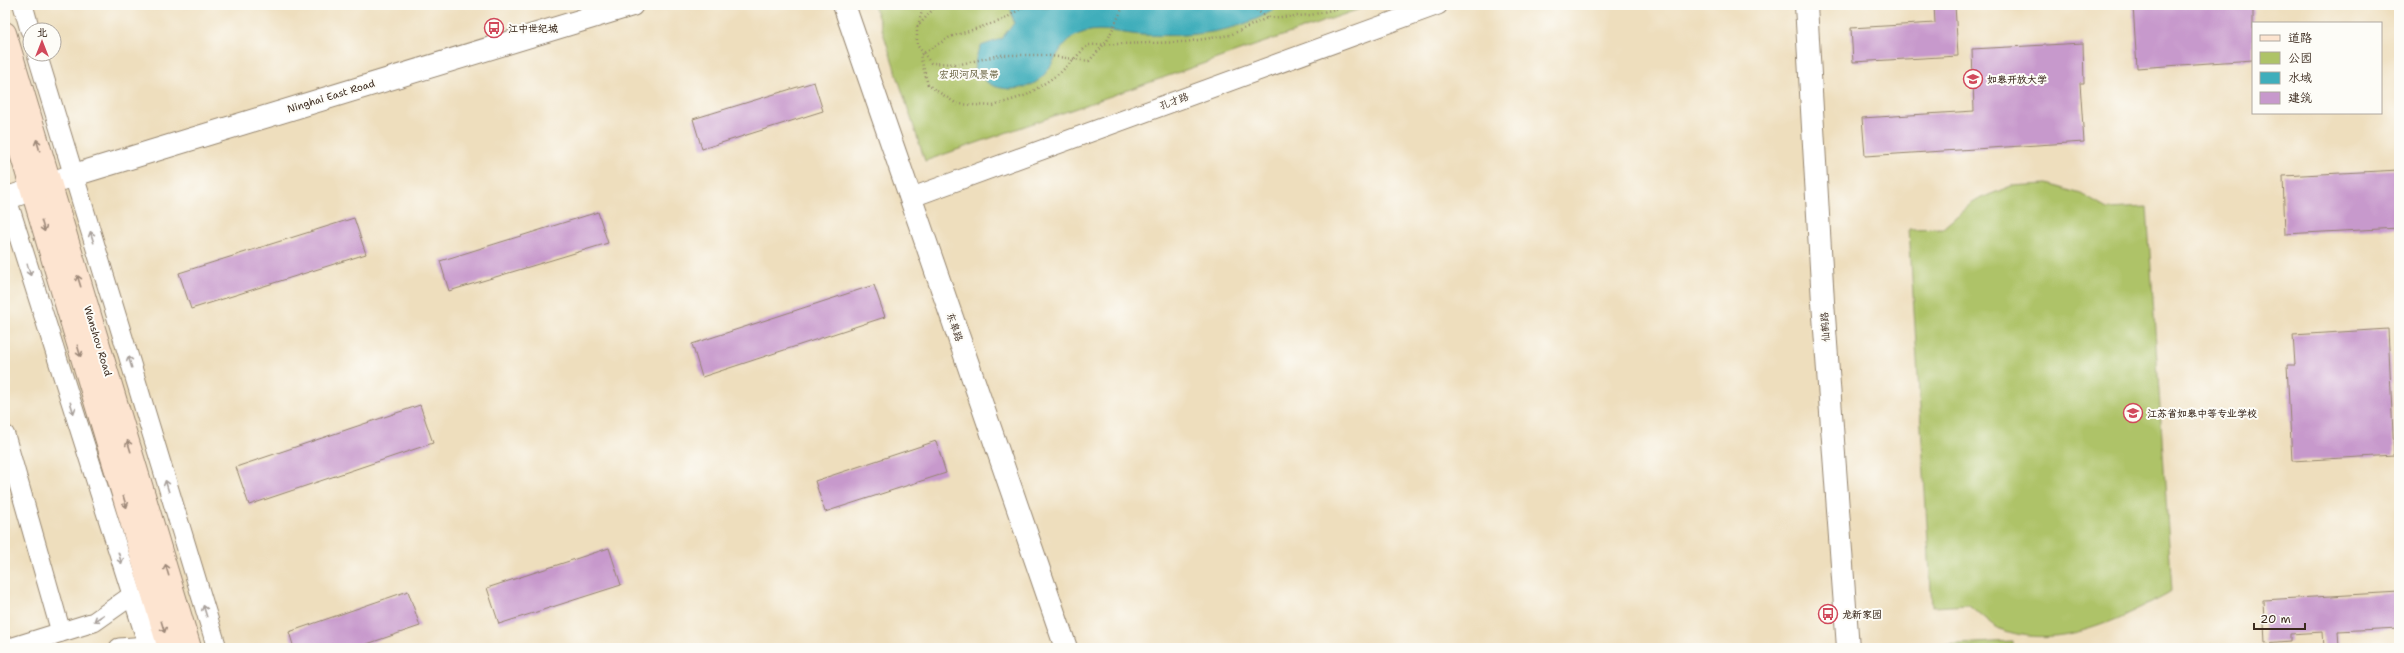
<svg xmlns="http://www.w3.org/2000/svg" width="2404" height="653" font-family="'Shantell Sans','LXGW WenKai TC',sans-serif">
<rect width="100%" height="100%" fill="#fdfcf7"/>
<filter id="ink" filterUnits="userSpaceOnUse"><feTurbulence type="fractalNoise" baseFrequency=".025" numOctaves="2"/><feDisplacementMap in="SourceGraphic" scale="8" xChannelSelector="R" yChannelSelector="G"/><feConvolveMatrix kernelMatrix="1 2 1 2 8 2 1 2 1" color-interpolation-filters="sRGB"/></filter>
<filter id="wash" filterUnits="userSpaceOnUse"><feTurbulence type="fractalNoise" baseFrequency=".012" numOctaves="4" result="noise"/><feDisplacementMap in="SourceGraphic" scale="16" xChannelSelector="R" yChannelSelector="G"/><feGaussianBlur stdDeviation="0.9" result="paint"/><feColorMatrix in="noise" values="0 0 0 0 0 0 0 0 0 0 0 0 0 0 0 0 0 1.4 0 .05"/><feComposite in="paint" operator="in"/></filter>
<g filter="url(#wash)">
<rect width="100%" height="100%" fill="#eedebd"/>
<g fill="#aec368" stroke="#747643">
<polygon points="874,5 1371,5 925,161"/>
<path d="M2047 184 2081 194 2107 209 2147 207 2172 591C2122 618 2059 652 2000 629 1989 624 1978 612 1969 605L1932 607 1909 229 1943 228 1974 201 2011 186Z"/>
<polygon points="2012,641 2012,648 1905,648 1905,647"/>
</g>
<path fill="#3faebb" stroke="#3d6c6c" d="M1010 5 1047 8 1053 5H1281C1240 34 1190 37 1142 35 1122 34 1104 27 1085 32 1047 42 1059 89 1010 89 993 88 985 83 974 70L976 58 981 46 1001 39 1014 23Z"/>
<g id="blocks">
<g fill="#c799cc">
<polygon points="1934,5 1955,5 1958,56 1853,62 1851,28 1935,23"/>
<polygon points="2133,5 2253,5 2253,60 2137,68"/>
<polygon points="2083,43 2084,83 2080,83 2084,142 1865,156 1862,118 1974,111 1972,49"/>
<polygon points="814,82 823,111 702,149 693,119"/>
<polygon points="2399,170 2399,228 2285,234 2283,176"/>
<polygon points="598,212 608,243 449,291 440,261"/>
<polygon points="354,218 366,254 191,309 179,273"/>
<polygon points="874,285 885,317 702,377 692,344"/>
<polygon points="2388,329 2394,455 2292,461 2287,365 2295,365 2293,335"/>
<polygon points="420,405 433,443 249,505 236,467"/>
<polygon points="936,441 946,473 825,512 815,481"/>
<polygon points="609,548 621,585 499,624 487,588"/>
<polygon points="408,591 420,626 355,648 294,648 289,632"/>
<polygon points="2399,592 2399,628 2338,631 2339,648 2324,648 2323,632 2290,634 2290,641 2265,643 2263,600"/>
</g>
</g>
</g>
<g filter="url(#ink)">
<use href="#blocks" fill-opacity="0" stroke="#94846e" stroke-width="1"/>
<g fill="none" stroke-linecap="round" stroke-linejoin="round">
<g stroke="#94846e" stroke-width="21">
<g id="minor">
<polyline points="23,5 30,30"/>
<polyline points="37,54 217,648"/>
<polyline points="5,193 149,648"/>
<polyline points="910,198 1438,5"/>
<polyline points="5,435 61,632"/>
<polyline points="10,648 94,622 131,596"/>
<polyline points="119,648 148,646"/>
</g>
</g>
<g stroke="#94846e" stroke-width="24">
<g id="tertiary">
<polyline points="844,5 1066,648"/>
<polyline points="1806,5 1823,302 1848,648"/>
<polyline points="5,199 74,175 632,5"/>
</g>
</g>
<g stroke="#94846e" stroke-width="24">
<g id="secondary">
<polyline points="5,33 190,648"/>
<polyline points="5,100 169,648"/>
</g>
</g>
<g stroke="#94846e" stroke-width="2.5" stroke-dasharray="1 3" stroke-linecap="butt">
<polyline points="1026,5 1003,20 950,37 920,55 928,85 957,104 993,106 1027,95 1060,73 1088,45 1185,42 1230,35 1267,18 1311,15 1351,5"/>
<polyline points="1250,5 1267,18"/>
<polyline points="918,26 922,11 921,5"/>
<polyline points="917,27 937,5"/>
</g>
<use href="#minor" stroke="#fff" stroke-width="19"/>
<use href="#tertiary" stroke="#fff" stroke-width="22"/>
<use href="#secondary" stroke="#fde4d0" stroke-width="22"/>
<polyline stroke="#94846e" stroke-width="2.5" stroke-dasharray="1 3" stroke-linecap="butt" points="917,27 917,45 931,63 961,64 1000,55 1043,55 1089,61 1107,41 1124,5"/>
</g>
<defs><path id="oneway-shaft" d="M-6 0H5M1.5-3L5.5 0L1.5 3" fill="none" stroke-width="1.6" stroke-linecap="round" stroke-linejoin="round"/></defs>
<g stroke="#9c8777">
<use href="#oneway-shaft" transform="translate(38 145) rotate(-106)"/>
<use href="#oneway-shaft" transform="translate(43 226) rotate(74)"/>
<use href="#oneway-shaft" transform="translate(79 281) rotate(-107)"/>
<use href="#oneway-shaft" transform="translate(79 351) rotate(74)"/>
<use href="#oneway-shaft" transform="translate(129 446) rotate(-107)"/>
<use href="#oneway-shaft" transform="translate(125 502) rotate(73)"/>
<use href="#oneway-shaft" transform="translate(167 570) rotate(-107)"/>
<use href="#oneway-shaft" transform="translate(163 627) rotate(73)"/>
</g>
<g stroke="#a79f9a">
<use href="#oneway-shaft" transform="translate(92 237) rotate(-107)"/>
<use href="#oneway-shaft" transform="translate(29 270) rotate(73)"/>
<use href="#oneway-shaft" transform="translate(130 362) rotate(-107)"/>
<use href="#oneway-shaft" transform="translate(72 408) rotate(73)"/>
<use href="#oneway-shaft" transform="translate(167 486) rotate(-107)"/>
<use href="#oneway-shaft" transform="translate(120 558) rotate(73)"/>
<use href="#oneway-shaft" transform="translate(205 611) rotate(-107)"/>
<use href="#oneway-shaft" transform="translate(99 618) rotate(147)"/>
</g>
</g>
<defs>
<g id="bus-ring" transform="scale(1)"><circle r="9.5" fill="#fdfcf7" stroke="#d1495b" stroke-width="1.5"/><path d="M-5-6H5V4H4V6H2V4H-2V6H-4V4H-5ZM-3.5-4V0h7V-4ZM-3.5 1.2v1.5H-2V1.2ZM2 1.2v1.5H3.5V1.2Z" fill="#d1495b"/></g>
<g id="school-ring" transform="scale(1)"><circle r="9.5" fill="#fdfcf7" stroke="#d1495b" stroke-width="1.5"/><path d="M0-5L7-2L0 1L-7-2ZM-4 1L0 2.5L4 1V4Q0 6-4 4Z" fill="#d1495b"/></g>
</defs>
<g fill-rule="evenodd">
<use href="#bus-ring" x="494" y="28"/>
<use href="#school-ring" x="1973" y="79"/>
<use href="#school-ring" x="2133" y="413"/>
<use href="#bus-ring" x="1828" y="614"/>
</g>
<g text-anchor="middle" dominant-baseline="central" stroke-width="4" stroke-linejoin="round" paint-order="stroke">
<g font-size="10" font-weight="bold" fill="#3b2a1e" stroke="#fdfcf7" text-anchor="start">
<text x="508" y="28">江中世纪城</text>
<text x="1987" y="79">如皋开放大学</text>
<text x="2147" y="413">江苏省如皋中等专业学校</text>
<text x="1842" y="614">龙新家园</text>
</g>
<g font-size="10" fill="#5e5834" stroke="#fdfcf7">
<text x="969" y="74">宏坝河风景带</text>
</g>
<g font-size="10" fill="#3b2a1e" stroke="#fdfcf7">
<text transform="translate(331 96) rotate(-17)">Ninghai East Road</text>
<text transform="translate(1174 101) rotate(-20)">孔才路</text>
<text transform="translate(955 327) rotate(71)">东皋路</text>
<text transform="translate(1825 327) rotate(-94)">仙鹤路</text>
<text transform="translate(98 341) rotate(73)">Wanshou Road</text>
</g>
</g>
<rect width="2404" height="653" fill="none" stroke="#fdfcf7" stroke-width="20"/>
<rect x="2252" y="22" width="130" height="92" fill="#fdfcf7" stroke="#afa8a0"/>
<rect x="2260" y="35" width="20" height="6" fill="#fde4d0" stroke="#afa8a0"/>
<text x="2288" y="42" font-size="12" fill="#3b2a1e">道路</text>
<rect x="2260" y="52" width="20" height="12" fill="#aec368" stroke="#afa8a0"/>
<text x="2288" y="62" font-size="12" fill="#3b2a1e">公园</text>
<rect x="2260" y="72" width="20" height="12" fill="#3faebb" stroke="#afa8a0"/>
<text x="2288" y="82" font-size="12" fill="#3b2a1e">水域</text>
<rect x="2260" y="92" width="20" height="12" fill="#c799cc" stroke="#afa8a0"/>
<text x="2288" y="102" font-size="12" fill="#3b2a1e">建筑</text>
<g transform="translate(42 42)"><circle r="19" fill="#fdfcf7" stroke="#afa8a0"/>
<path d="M0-3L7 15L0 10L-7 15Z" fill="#d1495b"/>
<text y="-6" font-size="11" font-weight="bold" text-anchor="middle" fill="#3b2a1e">北</text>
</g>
<path d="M2254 623v6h51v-6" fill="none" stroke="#3b2a1e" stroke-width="2"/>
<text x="2260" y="623" font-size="12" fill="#3b2a1e" stroke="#fdfcf7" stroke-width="3" paint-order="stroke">20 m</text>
</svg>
